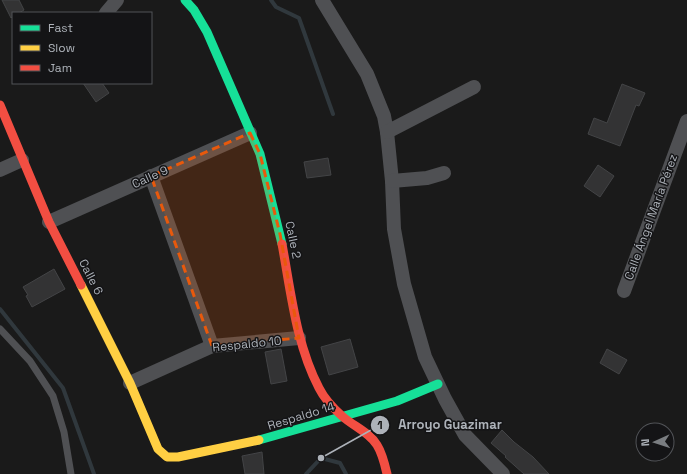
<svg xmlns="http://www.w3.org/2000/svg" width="687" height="474" font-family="'Space Grotesk',sans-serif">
<rect width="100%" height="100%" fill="#1a1a1a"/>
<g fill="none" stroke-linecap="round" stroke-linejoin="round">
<g stroke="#30383d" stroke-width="4">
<polyline points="271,0 276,7 299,18 333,114"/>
<polyline points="0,309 63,388 94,474"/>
<polyline points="306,474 321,458 340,463 346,474"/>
</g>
</g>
<g fill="#333334" stroke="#434446">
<polygon points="2,0 19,0 24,10 19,13 13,13 13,16 11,18"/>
<polygon points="83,83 102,83 109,93 96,102"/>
<polygon points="622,84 645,93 639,106 636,105 620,146 588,134 594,118 607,123"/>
<polygon points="328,158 331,175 307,178 304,162"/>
<polygon points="598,165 614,176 600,197 584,186"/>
<polygon points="54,269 65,289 32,307 26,296 28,295 23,287"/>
<polygon points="350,339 358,367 329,375 321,347"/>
<polygon points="281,349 287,381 271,384 265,352"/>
<polygon points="607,349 627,360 619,374 600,363"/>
<polygon points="502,430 514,442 533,457 549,474 524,474 505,457 506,456 491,443"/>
<polygon points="262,452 264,474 245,474 242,456"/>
</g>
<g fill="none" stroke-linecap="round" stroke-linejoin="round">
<polyline stroke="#4f5053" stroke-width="7" points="0,329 30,361 53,396 64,432 71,474"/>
<g stroke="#4f5053" stroke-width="14">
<polyline points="322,0 367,74 384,116 387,132 392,181 394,229 404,284 425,357 445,399 465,435 503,474"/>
<polyline points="106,13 117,0"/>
<polyline points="387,132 474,87"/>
<polyline points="0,170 22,160"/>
<polyline points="151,176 212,346"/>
<polyline points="392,181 427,178 444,173"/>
<polyline points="49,222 250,133"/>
<polyline points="624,291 687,121"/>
<polyline points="130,383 212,346 299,338"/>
</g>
<g stroke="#16e098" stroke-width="9">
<polyline points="185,0 194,10 207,32 260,154 282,244"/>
<polyline points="259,440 397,401 438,384"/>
</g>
<polyline stroke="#ffcf43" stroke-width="9" points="81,285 130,383 158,449 167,457 178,457 259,440"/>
<g stroke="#f24e42" stroke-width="9">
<polyline points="0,105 49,222 81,285"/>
<path d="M282 244C291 292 296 344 319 388 324 398 333 408 342 416 353 426 369 432 377 445 382 453 385 465 387 474"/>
</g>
</g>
<path fill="#e8590c" fill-opacity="0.2" stroke="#e8590c" stroke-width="3" stroke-dasharray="8 5" stroke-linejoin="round" d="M250 133 260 154 280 234 299 338 212 346 151 176Z"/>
<g text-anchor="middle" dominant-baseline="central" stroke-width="3" stroke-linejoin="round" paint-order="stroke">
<g font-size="12" fill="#adb2b9" stroke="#141416">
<text transform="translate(150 177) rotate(-24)">Calle 9</text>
<text transform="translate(651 217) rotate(-70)">Calle Ángel María Pérez</text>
<text transform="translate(293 240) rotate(78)">Calle 2</text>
<text transform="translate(91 277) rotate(63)">Calle 6</text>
<text transform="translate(247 344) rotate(-6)">Respaldo 10</text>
<text transform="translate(301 416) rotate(-17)">Respaldo 14</text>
</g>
</g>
<path fill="none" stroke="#adb2b9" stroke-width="1.5" d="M321 458L380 425"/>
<g fill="#adb2b9" stroke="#141416" stroke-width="1.5">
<circle cx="321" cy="458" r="4"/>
<circle cx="380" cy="425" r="10"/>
</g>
<g font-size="12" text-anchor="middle" font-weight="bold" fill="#111">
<text x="380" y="429">1</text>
</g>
<g font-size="13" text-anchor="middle" font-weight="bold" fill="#adb2b9" stroke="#141416" stroke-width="3" stroke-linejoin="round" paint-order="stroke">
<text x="450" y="429">Arroyo Guazimar</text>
</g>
<rect x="12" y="12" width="140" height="72" fill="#141416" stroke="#515357"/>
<rect x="20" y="25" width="20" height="6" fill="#16e098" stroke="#515357"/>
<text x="48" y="32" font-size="12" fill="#adb2b9">Fast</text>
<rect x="20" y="45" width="20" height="6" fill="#ffcf43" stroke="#515357"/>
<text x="48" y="52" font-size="12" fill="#adb2b9">Slow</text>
<rect x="20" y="65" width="20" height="6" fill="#f24e42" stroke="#515357"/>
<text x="48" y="72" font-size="12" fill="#adb2b9">Jam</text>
<g transform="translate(655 442) rotate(267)"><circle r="19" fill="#141416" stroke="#515357"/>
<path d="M0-3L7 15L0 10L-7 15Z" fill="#7a7d81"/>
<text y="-6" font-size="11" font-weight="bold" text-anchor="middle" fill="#adb2b9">N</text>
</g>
</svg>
